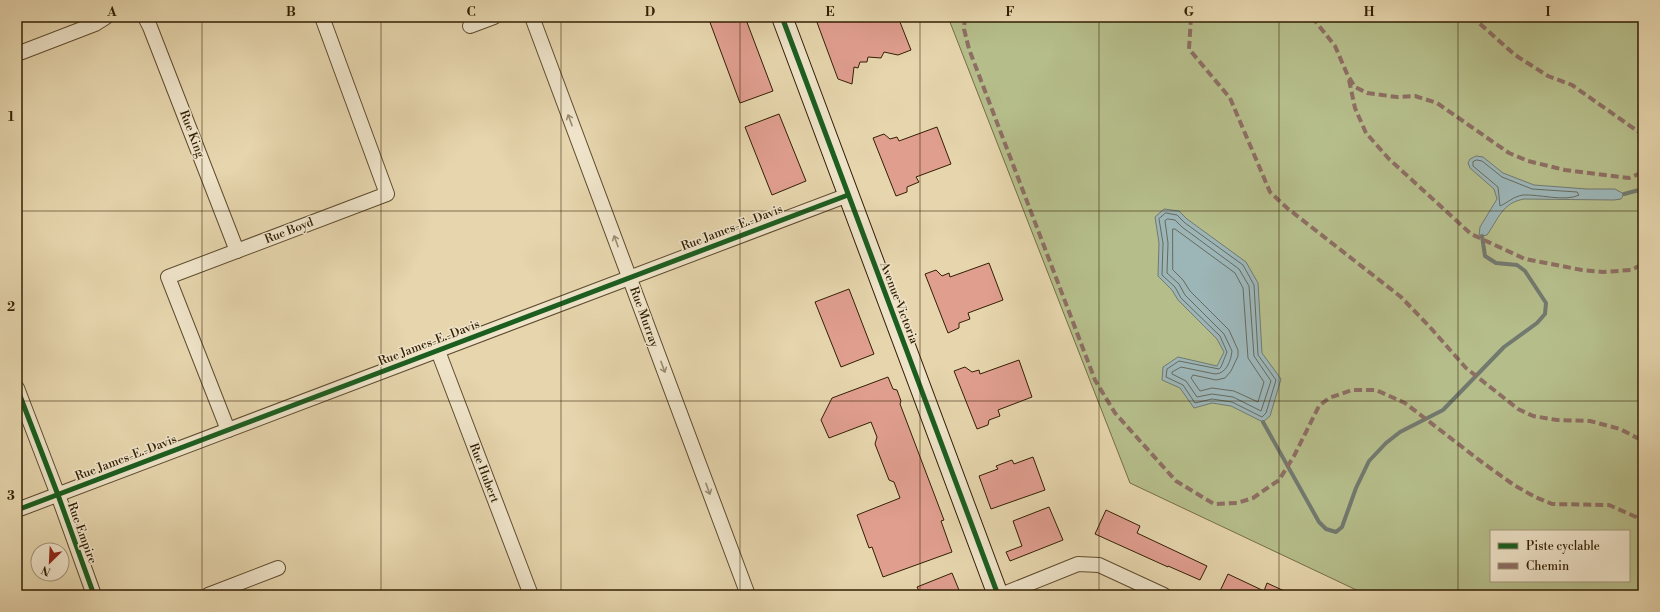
<svg xmlns="http://www.w3.org/2000/svg" width="1660" height="612" font-family="'Libre Bodoni',serif">
<rect width="100%" height="100%" fill="#e6d5ad"/>
<filter id="stains"><feTurbulence type="fractalNoise" baseFrequency=".005" numOctaves="4"/><feColorMatrix values="0 0 0 0 .2 0 0 0 0 .09 0 0 0 0 .02 0 0 0 .5 -.17"/></filter>
<radialGradient id="worn" r=".72"><stop offset=".6" stop-color="#630" stop-opacity="0"/><stop offset="1" stop-color="#630" stop-opacity=".3"/></radialGradient>
<path fill="#b5bd8a" stroke="#746e46" fill-rule="evenodd" d="M948 17H1643V595H1367L1130 483ZM1491 531H1629V581H1491Z"/>
<g fill="#9cb5b7" stroke="#72796f">
<path d="M1476 156 1483 157 1503 173 1534 185 1587 189H1615L1624 194 1621 199 1614 200 1524 199C1502 203 1499 218 1487 235L1482 236 1479 235 1480 227 1497 199 1494 189 1470 168 1468 163 1470 159Z"/>
<polygon points="1164,209 1179,211 1187,219 1246,262 1258,283 1262,353 1281,379 1270,416 1263,422 1231,406 1212,403 1194,408 1180,388 1162,380 1163,367 1178,357 1217,366 1224,352 1217,339 1178,300 1172,290 1158,276 1159,243 1155,217"/>
</g>
<g fill="none" stroke-linecap="round" stroke-linejoin="round">
<g stroke="#676a5d" stroke-width="1">
<path d="M1477 160 1482 161 1502 177 1532 189 1577 192 1579 195C1566 202 1538 194 1523 195 1512 197 1509 202 1500 206L1498 187 1473 166V162Z"/>
<polygon points="1166,213 1177,215 1185,223 1243,265 1254,285 1258,355 1276,380 1266,413 1262,417 1232,402 1212,399 1195,403 1183,385 1166,377 1167,369 1179,361 1219,369 1221,367 1227,352 1220,336 1181,298 1175,287 1162,275 1163,243 1159,219"/>
<path d="M1168 219 1175 220 1182 227 1239 269 1249 286 1254 356 1271 381 1261 411 1233 397 1212 394 1197 397 1186 381 1172 374V372L1181 367 1215 374C1226 374 1231 361 1232 351L1224 334 1185 295 1179 284 1167 273 1168 243 1165 221Z"/>
<polygon points="1173,229 1175,229 1235,273 1243,288 1248,358 1264,382 1258,402 1234,391 1212,388 1200,391 1191,378 1193,375 1216,380 1225,378 1231,371 1238,356 1238,350 1229,330 1190,291 1183,280 1173,270"/>
</g>
<g stroke="#72796f" stroke-width="4">
<polyline points="1624,194 1643,189"/>
<polyline points="1263,422 1319,522 1326,529 1336,532 1342,527 1356,488 1369,461 1386,443 1400,432 1443,410 1504,347 1537,323 1545,314 1546,303 1525,271 1517,265 1496,263 1485,256 1482,236"/>
</g>
</g>
<g fill="#e09e8f" stroke="#321f03">
<polygon points="708,17 745,17 773,91 740,103"/>
<polygon points="815,17 898,17 911,50 898,55 884,52 881,58 868,57 867,62 860,62 858,68 854,67 852,84 838,79"/>
<polygon points="779,114 806,181 772,195 745,127"/>
<polygon points="937,127 951,164 916,177 919,182 907,187 907,192 896,196 873,138 884,134 890,139 897,137 899,141"/>
<polygon points="989,263 1003,300 968,313 970,319 959,323 959,328 948,333 925,274 936,270 942,276 949,273 950,277"/>
<polygon points="849,289 874,354 841,367 815,302"/>
<polygon points="1019,360 1032,397 998,410 1000,416 989,420 988,425 977,429 954,371 965,367 972,372 979,370 980,374"/>
<polygon points="888,377 893,389 897,390 901,401 900,404 944,520 941,521 952,552 883,577 872,547 869,548 857,515 900,498 894,482 889,480 875,444 877,437 871,422 829,438 821,420 832,398"/>
<polygon points="1033,457 1045,490 991,509 979,476 998,469 996,466 1012,460 1014,464"/>
<polygon points="1049,507 1063,540 1010,561 1006,552 1022,546 1013,521"/>
<polygon points="1106,510 1140,526 1137,533 1207,566 1200,580 1168,566 1168,567 1095,534"/>
<polygon points="952,573 961,595 921,595 917,587"/>
<polygon points="1228,574 1264,591 1267,583 1293,595 1228,595 1220,591"/>
</g>
<g fill="none" stroke-linecap="round" stroke-linejoin="round">
<g stroke="#5f4c2e" stroke-width="16">
<g id="street">
<polyline points="145,17 150,27 237,251"/>
<polyline points="532,17 748,595"/>
<polyline points="470,26 494,17"/>
<polyline points="17,54 95,24 106,17"/>
<polyline points="438,351 531,595"/>
<polyline points="17,388 58,495 94,595"/>
<polyline points="228,430 168,277 387,194 322,17"/>
<polyline points="17,510 848,195"/>
<polyline points="208,595 278,568"/>
<polyline points="1001,595 1078,564 1099,565 1164,595"/>
</g>
</g>
<g stroke="#321f03" stroke-width="22">
<polyline id="secondary" points="782,17 998,595"/>
</g>
<use href="#street" stroke="#efe4ca" stroke-width="14"/>
<use href="#secondary" stroke="#efe4ca" stroke-width="20"/>
<g stroke="#8d6e63" stroke-width="4" stroke-dasharray="8 4" stroke-linecap="butt">
<polyline points="965,17 964,29 969,49 1095,380 1115,413 1176,481 1214,504 1237,503 1253,498 1279,480 1294,456 1319,406 1329,398 1352,390 1376,390 1405,403 1483,463 1514,485 1535,497 1552,504 1609,505 1643,520"/>
<polyline points="1191,17 1189,49 1230,98 1270,192 1287,208 1401,297 1429,326 1466,368 1518,409 1533,416 1557,420 1590,421 1620,429 1643,441"/>
<polyline points="1312,17 1335,46 1348,76 1355,87 1367,93 1397,97 1415,96 1437,103 1509,153 1528,161 1565,170 1629,178 1643,172"/>
<polyline points="1470,17 1479,23 1515,55 1548,76 1572,85 1643,135"/>
<polyline points="1349,80 1355,108 1366,133 1389,159 1471,234 1525,259 1582,270 1603,272 1631,270 1643,264"/>
</g>
<g stroke="#efe4ca" stroke-width="8">
<g id="cycleway">
<polyline points="782,17 998,595"/>
<polyline points="17,388 58,495 94,595"/>
<polyline points="17,510 848,195"/>
</g>
</g>
<use href="#cycleway" stroke="#1b5e20" stroke-width="5"/>
</g>
<defs><path id="oneway-shaft" d="M-6 0H5M1.5-3L5.5 0L1.5 3" fill="none" stroke-width="1.6" stroke-linecap="round" stroke-linejoin="round"/></defs>
<g stroke="#9a8b70">
<use href="#oneway-shaft" transform="translate(570 120) rotate(-110)"/>
<use href="#oneway-shaft" transform="translate(616 241) rotate(-110)"/>
<use href="#oneway-shaft" transform="translate(663 367) rotate(70)"/>
<use href="#oneway-shaft" transform="translate(708 489) rotate(70)"/>
</g>
<path fill="none" stroke="#321f03" stroke-width="1" stroke-opacity="0.55" d="M202 17V595M381 17V595M561 17V595M740 17V595M920 17V595M1099 17V595M1279 17V595M1458 17V595M17 211H1643M17 401H1643"/>
<g text-anchor="middle" dominant-baseline="central" stroke-width="3" stroke-linejoin="round" paint-order="stroke">
<g font-size="12" fill="#321f03" stroke="#efe4ca">
<text transform="translate(192 134) rotate(69)">Rue King</text>
<text transform="translate(732 228) rotate(-21)">Rue James-E.-Davis</text>
<text transform="translate(289 231) rotate(-21)">Rue Boyd</text>
<text transform="translate(899 303) rotate(69)">Avenue Victoria</text>
<text transform="translate(644 317) rotate(70)">Rue Murray</text>
<text transform="translate(429 343) rotate(-21)">Rue James-E.-Davis</text>
<text transform="translate(126 458) rotate(-21)">Rue James-E.-Davis</text>
<text transform="translate(484 473) rotate(69)">Rue Hubert</text>
<text transform="translate(82 533) rotate(70)">Rue Empire</text>
</g>
</g>
<rect width="1660" height="612" fill="none" stroke="#e6d5ad" stroke-width="44"/>
<rect x="1490" y="530" width="140" height="52" fill="#efe4ca" stroke="#a3957a"/>
<rect x="1498" y="543" width="20" height="6" fill="#1b5e20" stroke="#a3957a"/>
<text x="1526" y="550" font-size="12" fill="#321f03">Piste cyclable</text>
<rect x="1498" y="563" width="20" height="6" fill="#8d6e63" stroke="#a3957a"/>
<text x="1526" y="570" font-size="12" fill="#321f03">Chemin</text>
<g transform="translate(50 562) rotate(204)"><circle r="19" fill="#efe4ca" stroke="#a3957a"/>
<path d="M0-3L7 15L0 10L-7 15Z" fill="#8f2418"/>
<text y="-6" font-size="11" font-weight="bold" text-anchor="middle" fill="#321f03">N</text>
</g>
<rect x="22" y="22" width="1616" height="568" fill="none" stroke="#321f03" stroke-width="1.5"/>
<g font-size="13" text-anchor="middle" font-weight="bold" fill="#321f03">
<text x="112" y="16">A</text>
<text x="291" y="16">B</text>
<text x="471" y="16">C</text>
<text x="650" y="16">D</text>
<text x="830" y="16">E</text>
<text x="1010" y="16">F</text>
<text x="1189" y="16">G</text>
<text x="1369" y="16">H</text>
<text x="1548" y="16">I</text>
<text x="11" y="121">1</text>
<text x="11" y="311">2</text>
<text x="11" y="500">3</text>
</g>
<rect width="100%" height="100%" filter="url(#stains)"/>
<rect width="100%" height="100%" fill="url(#worn)"/>
</svg>
